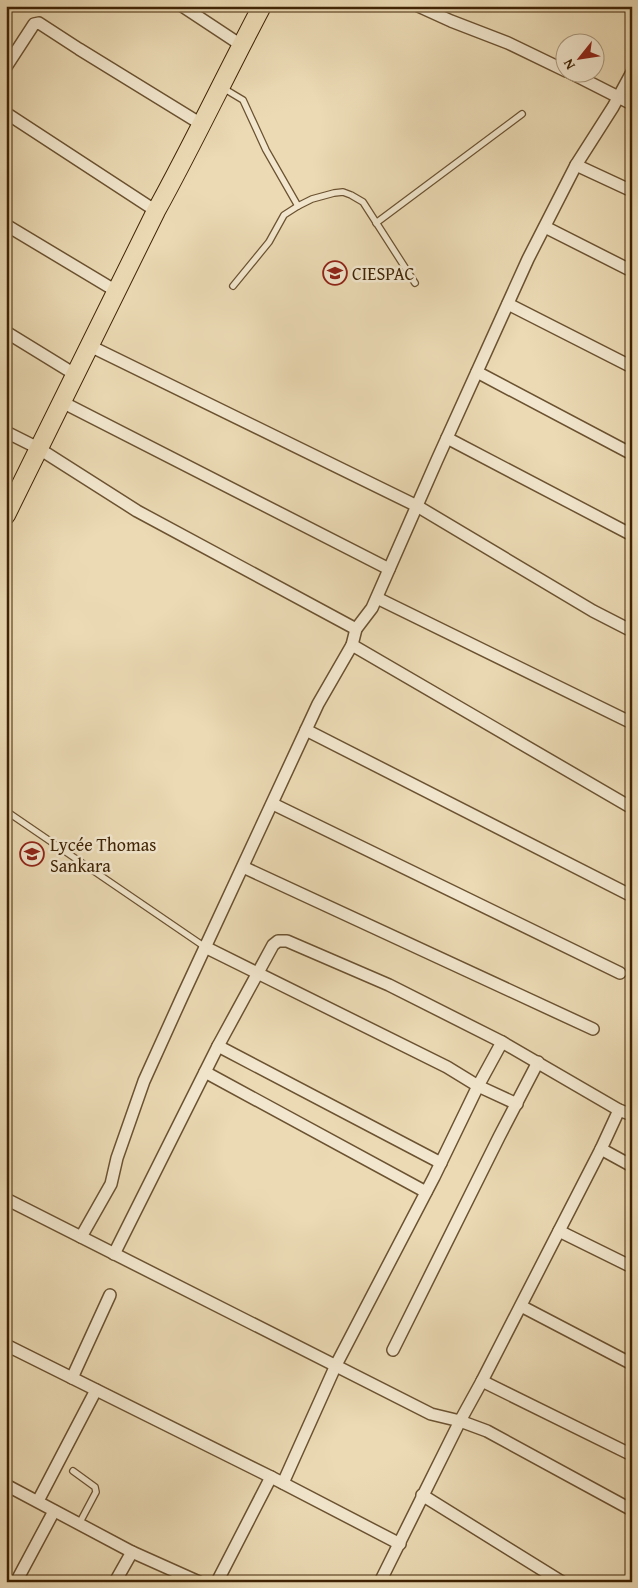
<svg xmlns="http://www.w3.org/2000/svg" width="638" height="1588" font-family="'Gentium Book Plus',serif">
<rect width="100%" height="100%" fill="#ebdab4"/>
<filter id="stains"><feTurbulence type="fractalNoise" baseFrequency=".004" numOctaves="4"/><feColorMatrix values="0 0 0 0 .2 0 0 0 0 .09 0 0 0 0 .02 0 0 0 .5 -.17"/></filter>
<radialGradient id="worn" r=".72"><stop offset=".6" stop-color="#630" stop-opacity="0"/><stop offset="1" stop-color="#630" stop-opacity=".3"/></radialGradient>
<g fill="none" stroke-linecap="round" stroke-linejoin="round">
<g stroke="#6b5231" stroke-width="8">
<g id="service">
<polyline points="223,88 243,100 266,150 298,206"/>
<polyline points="376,223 522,114"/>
<polyline points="233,286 269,242 284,215 298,206 312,199 334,193 343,192 351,195 363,202 415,283"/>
<polyline points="6,811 205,947"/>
<polyline points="73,1471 95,1487 96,1492 79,1524"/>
</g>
</g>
<g stroke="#6b5231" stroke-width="14">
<g id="minor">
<polyline points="182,6 241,45"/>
<polyline points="418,6 451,21 508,43 566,71"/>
<polyline points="6,67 34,24 39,23 79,49 201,124"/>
<polyline points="569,72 632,104"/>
<polyline points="6,113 156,211"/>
<polyline points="576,165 632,191"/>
<polyline points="6,225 116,291"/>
<polyline points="545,227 632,271"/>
<polyline points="508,304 632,367"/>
<polyline points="6,332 76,375"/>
<polyline points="90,346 417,506 593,611 632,631"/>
<polyline points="477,372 632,454"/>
<polyline points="62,402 389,569"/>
<polyline points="6,432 38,448 137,511 356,629"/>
<polyline points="447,438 632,535"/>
<polyline points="377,598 632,723"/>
<polyline points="352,645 632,808"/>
<polyline points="306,730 632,896"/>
<polyline points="273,804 620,973"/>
<polyline points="243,867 593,1029"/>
<polyline points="205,947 447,1067 478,1086 517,1104"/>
<polyline points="218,1046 441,1163"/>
<polyline points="205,1072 426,1192"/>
<polyline points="601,1149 632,1166"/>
<polyline points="6,1199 431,1414 460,1421 487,1431 632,1510"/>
<polyline points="559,1231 632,1267"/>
<polyline points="81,1237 111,1184 117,1158 144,1081 182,997 318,704 352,645 356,629 372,608 437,460 528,259 576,165 613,107 632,72"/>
<polyline points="114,1254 218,1046 273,945 278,941 287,941 389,985 502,1042 619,1110 632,1115"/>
<polyline points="521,1306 632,1364"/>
<polyline points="6,1345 271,1477 400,1544"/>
<polyline points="393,1350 499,1137 538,1062"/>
<polyline points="72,1378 110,1295"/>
<polyline points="482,1381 632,1455"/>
<polyline points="283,1483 336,1365 434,1177 478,1086 502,1042"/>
<polyline points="6,1485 132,1552 199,1582"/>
<polyline points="422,1495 562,1582"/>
<polyline points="38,1501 96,1390"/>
<polyline points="16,1582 54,1511"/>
<polyline points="115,1582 132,1552"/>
<polyline points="217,1582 271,1477"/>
<polyline points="380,1582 460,1421 482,1381 601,1149 619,1110"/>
</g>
</g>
<g stroke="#402405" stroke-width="20">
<path id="trunk" d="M6 515 156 211C193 144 226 74 262 6"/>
</g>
<use href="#service" stroke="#f2e7ce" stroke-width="5.5"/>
<use href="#minor" stroke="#f2e7ce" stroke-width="11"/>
<use href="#trunk" stroke="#ebdab4" stroke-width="18"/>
</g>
<defs>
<g id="university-ring" transform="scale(1.25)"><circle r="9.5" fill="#f2e7ce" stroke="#8f2418" stroke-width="1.5"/><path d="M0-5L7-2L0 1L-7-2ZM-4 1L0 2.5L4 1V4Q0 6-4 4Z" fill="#8f2418"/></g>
</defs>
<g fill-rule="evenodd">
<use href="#university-ring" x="335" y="273"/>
<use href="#university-ring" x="32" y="854"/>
</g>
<g text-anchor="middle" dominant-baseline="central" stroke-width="5" stroke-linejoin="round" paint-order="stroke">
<g font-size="18" fill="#402405" stroke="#f2e7ce" text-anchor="start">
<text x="352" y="273">CIESPAC</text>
<text x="50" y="844">Lycée Thomas<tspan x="50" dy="21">Sankara</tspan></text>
</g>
</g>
<rect width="638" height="1588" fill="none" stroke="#ebdab4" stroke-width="25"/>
<rect x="8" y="8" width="623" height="1573" fill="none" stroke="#402405" stroke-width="2.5"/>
<rect x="12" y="12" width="613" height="1563" fill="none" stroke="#402405"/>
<g transform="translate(580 58) rotate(240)"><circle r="24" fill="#f2e7ce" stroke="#ab997e"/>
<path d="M0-4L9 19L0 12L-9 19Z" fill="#8f2418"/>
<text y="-8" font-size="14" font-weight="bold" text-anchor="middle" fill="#402405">N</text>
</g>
<rect width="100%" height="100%" filter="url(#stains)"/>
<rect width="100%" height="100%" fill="url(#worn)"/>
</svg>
